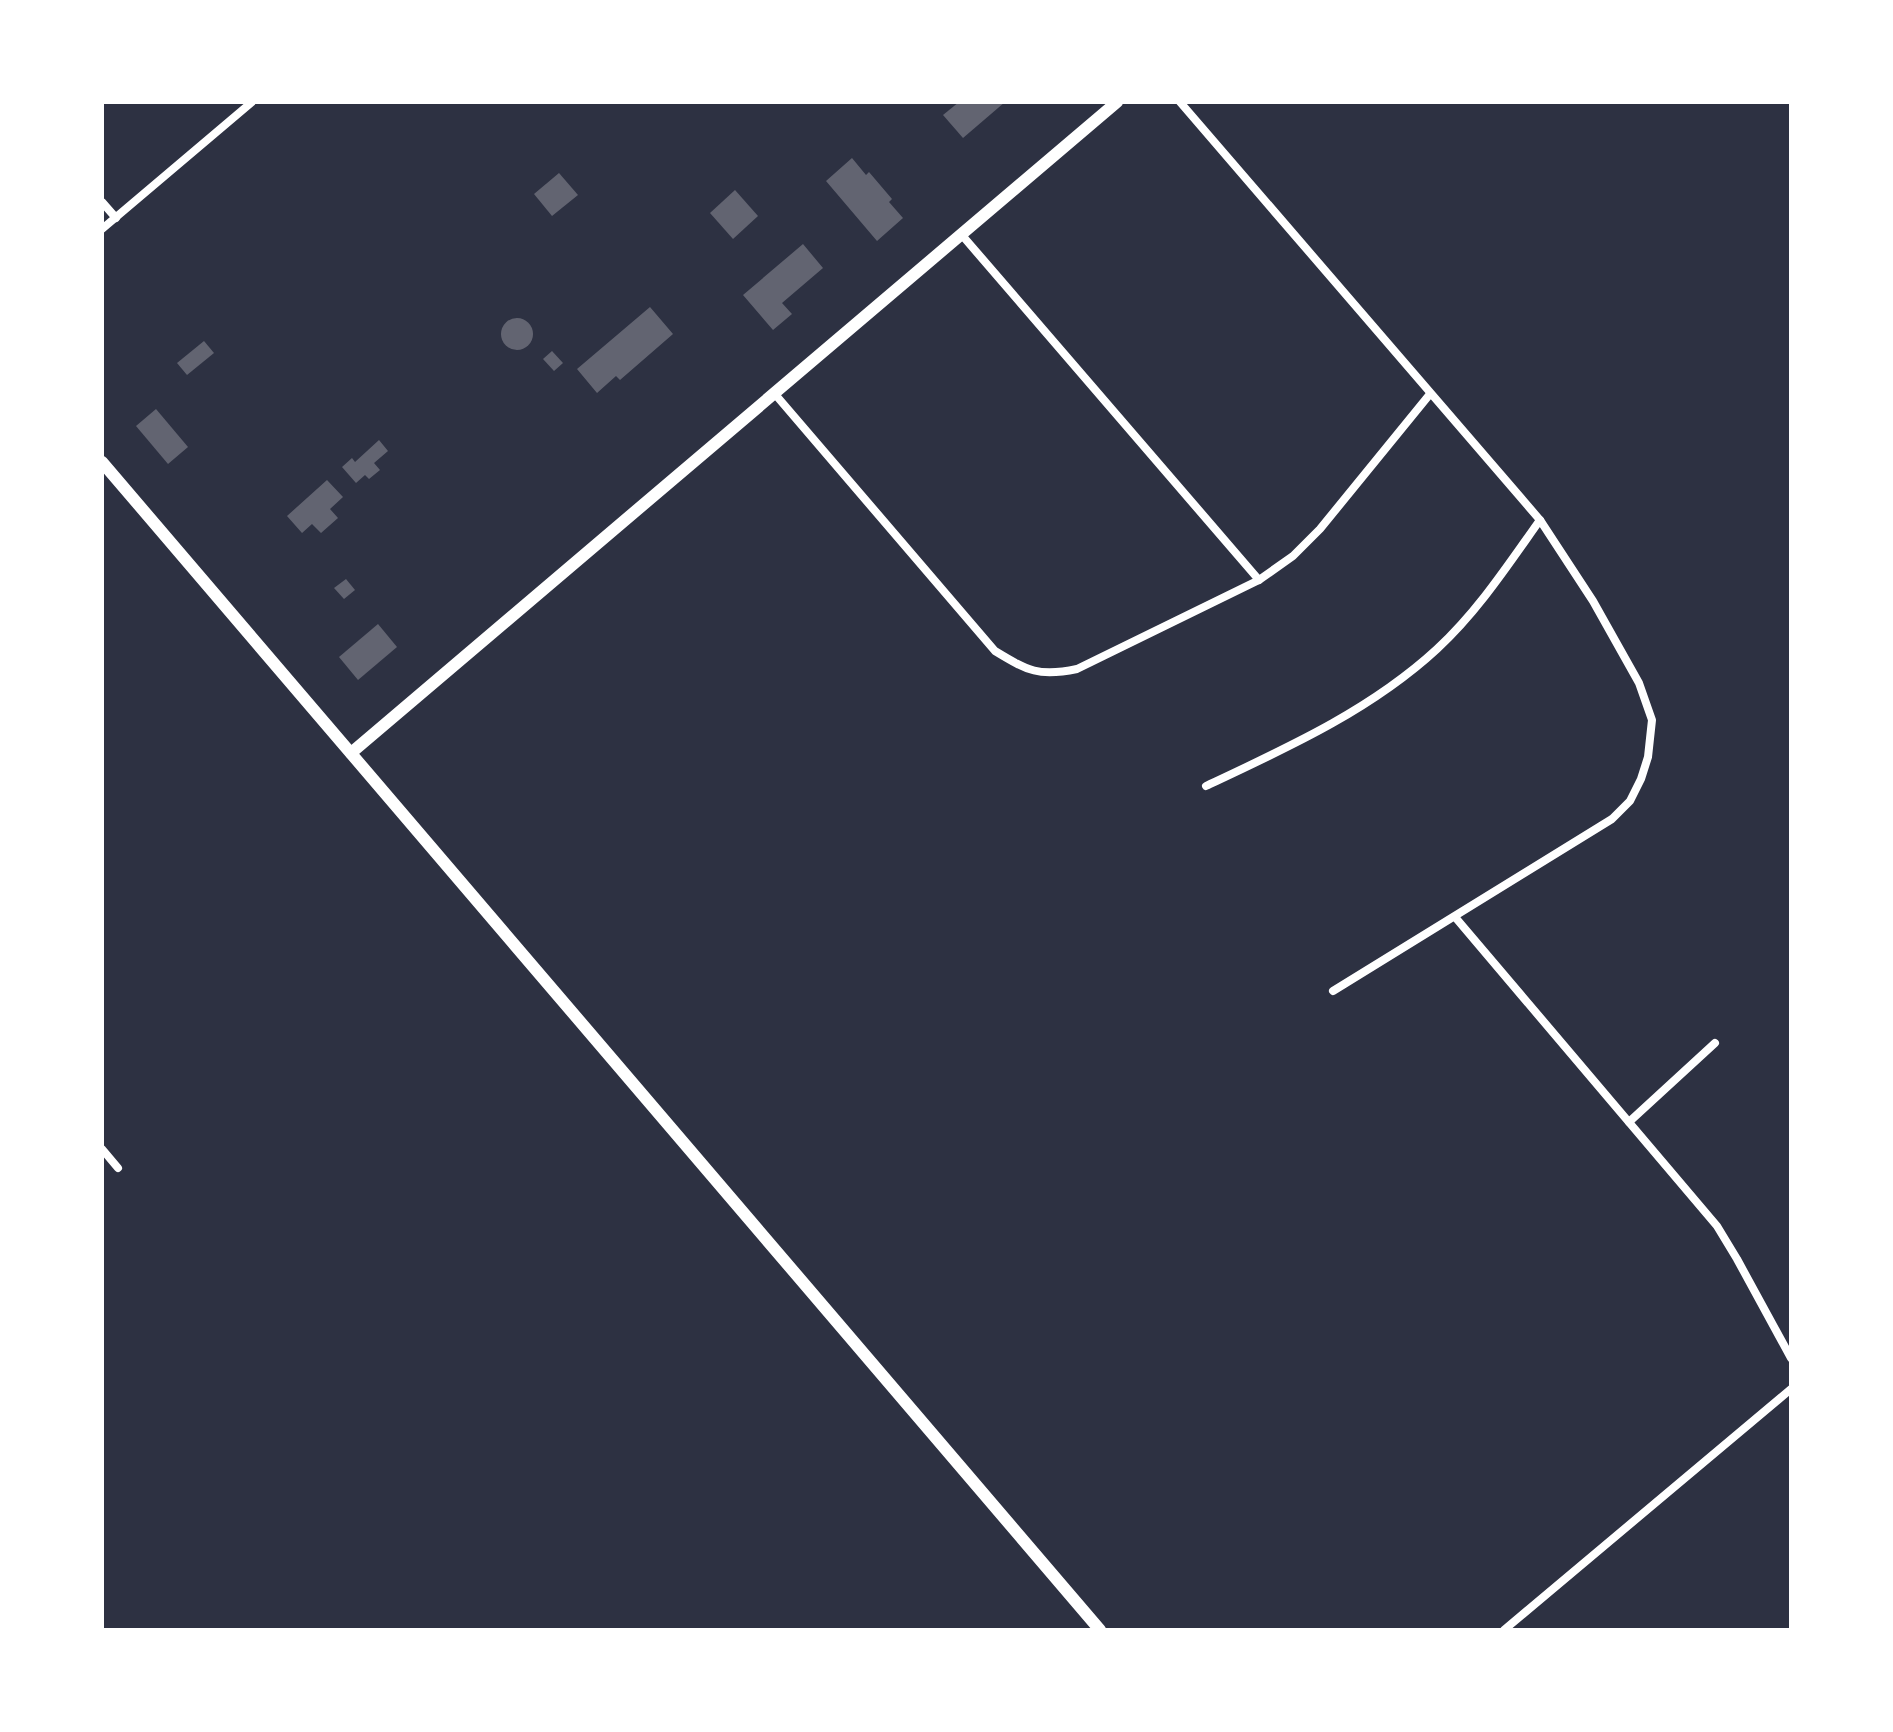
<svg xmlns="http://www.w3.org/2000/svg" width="1893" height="1732" font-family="'Varela Round',sans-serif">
<rect width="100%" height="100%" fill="#2d3142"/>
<g fill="#626471">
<polygon points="959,102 1005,102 963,138 943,115"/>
<polygon points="852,158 866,175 869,172 892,199 889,202 903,218 877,241 826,181"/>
<polygon points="559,173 578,195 552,216 534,194"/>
<polygon points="735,190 758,216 733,239 710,213"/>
<polygon points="803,244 823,268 782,303 792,314 773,330 743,295"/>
<polygon points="650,307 673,334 620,380 616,376 597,393 577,369"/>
<circle cx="517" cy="334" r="16"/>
<polygon points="204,341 214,353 187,375 177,363"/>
<polygon points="552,351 563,363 554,371 543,359"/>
<polygon points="156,409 188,447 168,464 136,426"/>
<polygon points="379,440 388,451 374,463 380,470 369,479 365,475 356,483 342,467 352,458 355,462"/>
<polygon points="327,480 343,497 330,509 338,518 321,533 312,524 302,533 287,516"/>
<polygon points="346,579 355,590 344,599 334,588"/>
<polygon points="378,624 397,647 358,680 339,657"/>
</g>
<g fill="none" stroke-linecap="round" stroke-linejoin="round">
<g stroke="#fff" stroke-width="8">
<polyline points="1180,102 1540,520 1593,601 1639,683 1652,720 1648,757 1641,779 1630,801 1612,819 1333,991"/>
<polyline points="102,202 116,218"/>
<polyline points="102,229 252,102"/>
<polyline points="961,234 1259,580"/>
<path d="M774 393 995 651C1028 671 1039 677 1077 669L1259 580 1293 556 1320 529 1430 394"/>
<path d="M1206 786C1287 748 1371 710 1437 649 1478 611 1508 565 1540 520"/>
<polyline points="1455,917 1717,1226 1737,1259 1791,1358"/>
<polyline points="1629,1122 1715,1043"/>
<polyline points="102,1149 118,1168"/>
<polyline points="1504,1630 1791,1389"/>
</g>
<g stroke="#fff" stroke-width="12">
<polyline points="102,462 1100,1630"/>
<polyline points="351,753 1117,102"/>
</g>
</g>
<rect width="1893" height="1732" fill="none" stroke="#ffffff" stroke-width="208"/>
</svg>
